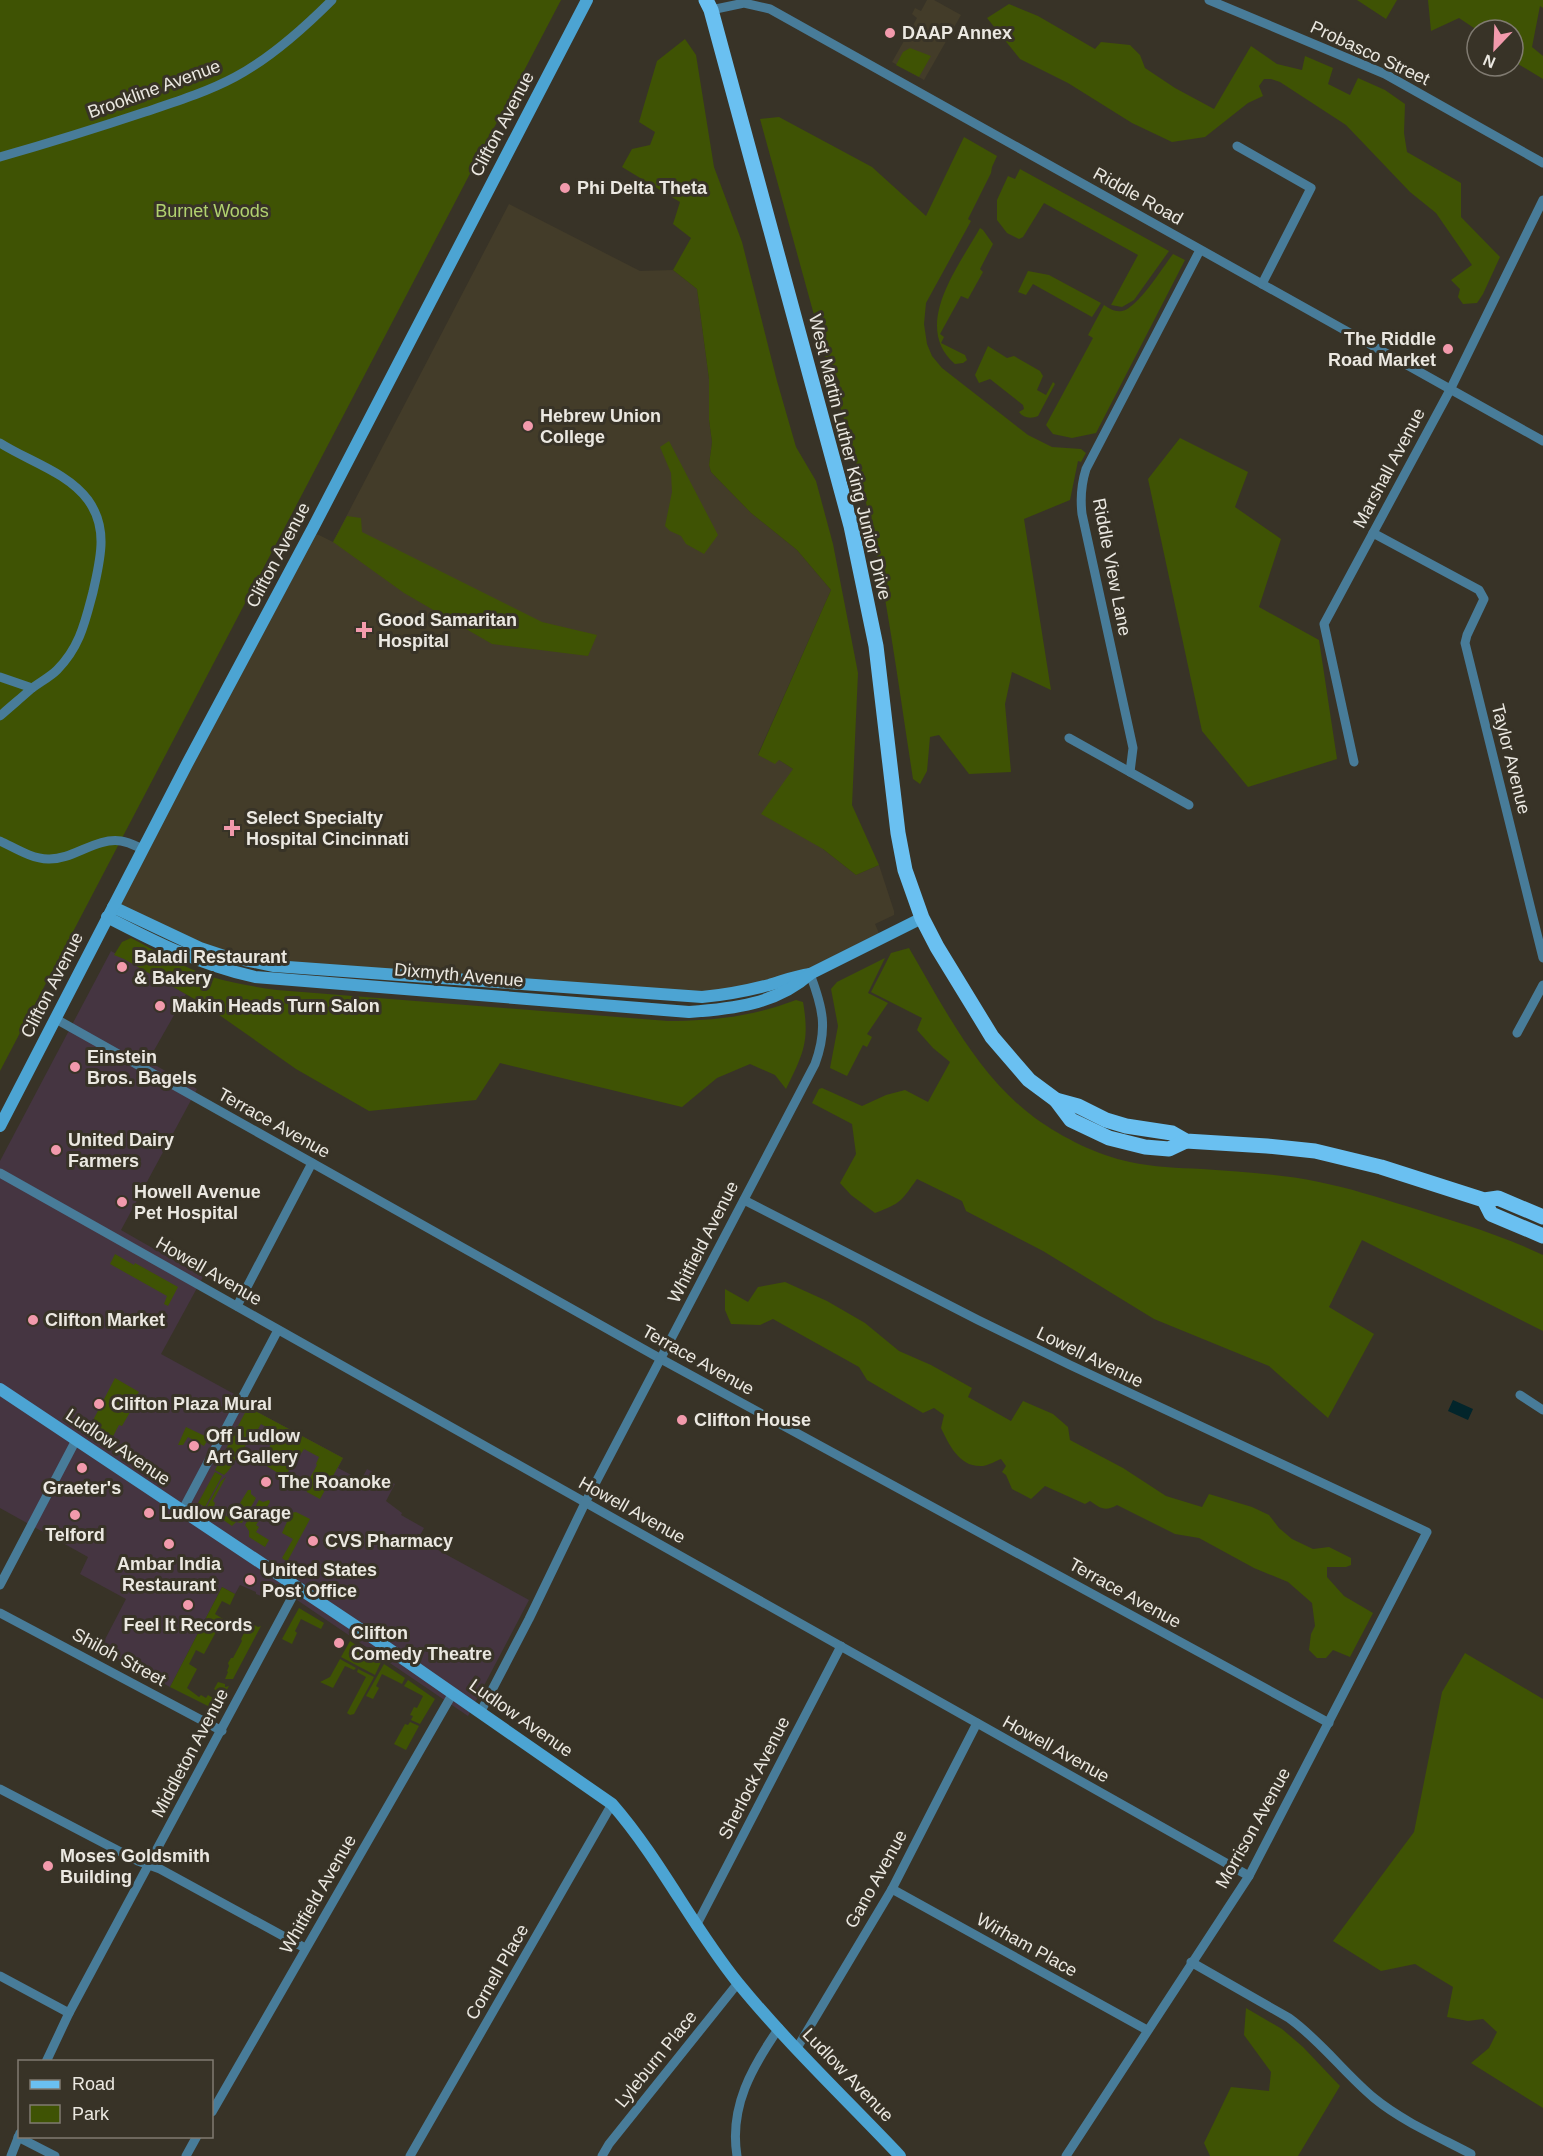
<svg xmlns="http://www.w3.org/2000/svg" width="1543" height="2156" font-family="Helvetica,sans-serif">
<rect width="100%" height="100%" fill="#383327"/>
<polygon fill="#453541" points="111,951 186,994 148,1061 197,1089 121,1230 203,1277 161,1354 236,1395 248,1407 343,1458 338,1468 361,1480 367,1469 395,1484 386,1501 402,1513 401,1515 424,1528 418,1539 529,1600 468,1716 269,1581 261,1596 256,1594 256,1592 240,1585 235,1594 222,1587 170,1687 100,1649 126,1599 80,1574 88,1557 0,1508 0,1161"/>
<g fill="#433c29">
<polygon points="927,0 934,0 961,15 924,80 892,62 917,18 912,14 915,8 921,11"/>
<polygon points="509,204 640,271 673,270 697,289 709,379 709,420 712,442 709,465 711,472 751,513 797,550 831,590 758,754 779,760 793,769 823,849 856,875 879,865 894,911 894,915 875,924 881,938 810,974 726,995 251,962 113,907 310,533 319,535 333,542"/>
</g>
<g fill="#3f5304">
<polygon points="0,0 561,0 0,1071"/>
<polygon points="1357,0 1397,0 1386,19"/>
<polygon points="1428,0 1543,0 1543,8 1540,6 1532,47 1543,56 1543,79 1513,61 1513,30 1477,30 1459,18 1431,31"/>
<polygon points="1009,4 1038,16 1095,49 1101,42 1130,45 1140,55 1145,68 1175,88 1214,109 1251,46 1277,64 1302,70 1305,56 1333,68 1328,84 1350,95 1358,78 1385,90 1405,104 1404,133 1407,152 1461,183 1461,217 1500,257 1483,294 1477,303 1463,304 1458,297 1460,289 1451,280 1472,265 1436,213 1410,192 1346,125 1280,82 1271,79 1264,79 1259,86 1263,96 1248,103 1205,137 1172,142 1132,123 1068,83 1020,59 987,18"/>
<polygon points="685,39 696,55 714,167 742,242 777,381 796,447 816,481 833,544 858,673 852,805 879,865 856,875 823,849 761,814 793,769 779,760 775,764 758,755 831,590 797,550 751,513 711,472 709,465 712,442 709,420 709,379 697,289 673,270 691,238 673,224 680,202 622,167 632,149 650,145 655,132 639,122 657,61"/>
<polygon points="910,48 931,56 919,77 896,65 903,52"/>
<path d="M779 117 872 167 926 216 964 137 997 156 992 167 991 173 968 219 971 221 926 303 924 324 927 344 932 356 942 368 1028 435 1052 447 1081 449 1086 453 1081 462 1078 461 1070 500 1024 519 1051 690 1012 672 1005 704 1011 772 969 774 939 735 930 737 927 771 920 784 913 779C893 650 878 521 837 397L840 382 836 375 830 373 760 119Z"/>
<polygon points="1020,169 1169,251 1134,300 1122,307 1111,305 1138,255 1044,203 1023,237 1019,239 1007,233 997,220 997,200 1008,176 1015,179"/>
<path d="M980 228 983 230 993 244 980 269 983 272 968 299 961 296 940 334 944 337 941 343 965 355 967 360 963 363 955 364C911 326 959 266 980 228Z"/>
<path d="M1173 254 1185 260 1096 433 1072 438 1053 434 1046 425 1093 338 1088 335 1104 305C1110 309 1115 312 1122 311 1137 309 1163 267 1173 254Z"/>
<polygon points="1028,271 1049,275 1101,303 1092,317 1033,284 1026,295 1018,292"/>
<path d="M988 346 1007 358 1014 356 1040 371 1043 376 1037 390 1046 395 1053 382 1055 384 1038 416C1031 419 1023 418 1019 412L1024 409 1023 405 990 379 979 383 975 375Z"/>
<polygon points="1180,438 1248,472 1235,507 1281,539 1259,607 1319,640 1337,759 1248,787 1202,731 1148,479"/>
<polygon points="669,441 718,535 704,554 686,544 681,536 670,531 665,526 672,492 671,473 660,447"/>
<polygon points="347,516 361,518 362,532 542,622 597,635 588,656 492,644 404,593 333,542"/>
<path d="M131 938C158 952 184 968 212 977 233 983 255 987 277 990L668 1021C715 1021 753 1016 796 1000L803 1002C810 1042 803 1054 786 1089L775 1075 750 1064 717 1078 682 1107 500 1063 476 1100 369 1111 296 1069 205 1005 124 959 114 955 122 942Z"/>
<path d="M909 948C944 1008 978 1076 1035 1118 1063 1138 1097 1155 1130 1162 1153 1167 1178 1168 1202 1169 1241 1172 1280 1174 1319 1182 1349 1188 1377 1197 1406 1206 1453 1221 1499 1234 1543 1255V1331L1362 1240 1329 1307 1374 1334 1328 1418 1269 1366 1154 1319 1043 1251 966 1211 962 1201 917 1179C901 1201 902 1203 875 1213L851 1195 840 1183 856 1154 852 1124 812 1103 819 1089 822 1088 862 1106 886 1095 905 1090 928 1102 950 1062 933 1048 917 1030 922 1018 871 992 891 953Z"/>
<polygon points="885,958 868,993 888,1003 867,1034 872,1037 867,1047 863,1045 847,1076 830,1068 838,1026 831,989 837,982"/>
<polygon points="115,1254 134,1265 135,1263 178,1287 168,1306 164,1304 167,1296 110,1264"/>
<path d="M785 1282 827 1301 865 1323 899 1351 931 1365 972 1388 968 1397 1011 1421 1023 1401 1053 1414 1068 1427 1070 1440 1123 1468 1166 1496 1202 1507 1209 1494 1252 1507 1269 1515 1279 1528 1292 1539 1313 1549 1329 1547 1351 1558V1565L1346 1567H1327V1577L1344 1596 1373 1613 1350 1657 1333 1650 1326 1658H1317L1309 1650 1311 1634 1315 1626 1312 1603 1288 1582 1254 1568 1199 1538 1175 1534 1117 1505C1105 1512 1100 1508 1090 1501L1085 1504 1045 1486 1031 1499 1012 1489 1006 1475 1002 1472 1006 1466 1001 1459C996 1461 989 1465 983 1466 959 1468 949 1444 941 1428L944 1415 934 1408 923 1413 867 1380 859 1367 773 1319 760 1325 731 1324 725 1310V1289L748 1302 758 1287Z"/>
<polygon points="115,1378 139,1392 135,1398 137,1400 122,1426 119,1425 109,1444 88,1430"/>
<path d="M248 1407 343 1458 320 1499 307 1492 305 1487 317 1465 316 1464 319 1457 304 1449 300 1455 297 1454 286 1476 281 1475 262 1463 276 1433 261 1424 257 1431 253 1429 243 1451H238C235 1461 231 1469 224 1475L215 1470Z"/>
<polygon points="186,1427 209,1438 204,1446 188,1437 183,1445 178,1445"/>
<polygon points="215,1472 222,1476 205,1507 198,1503"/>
<polygon points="226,1477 213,1501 215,1503 213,1509 230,1518 233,1512 238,1515 242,1513 244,1507 240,1503 248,1490 251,1490 251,1494 256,1498 242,1523 236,1522 232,1526 206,1508 221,1481"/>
<polygon points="259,1500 263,1502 269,1500 270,1502 256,1525 259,1527 256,1532 269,1540 265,1547 249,1537 249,1531 245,1525"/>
<polygon points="296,1512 310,1519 287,1562 282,1558 293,1539 282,1533 291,1513"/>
<polygon points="222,1587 235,1594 230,1605 222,1601 215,1614 223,1619 204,1654 196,1650 189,1664 197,1669 187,1688 199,1697 201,1695 206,1698 208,1695 213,1698 217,1691 214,1689 218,1682 225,1684 225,1687 229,1686 216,1710 170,1687"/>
<polygon points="299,1608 324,1623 321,1629 301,1619 295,1631 297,1633 292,1644 282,1639"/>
<polygon points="254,1625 258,1627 261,1626 233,1679 225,1679 228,1672 227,1671 229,1666 228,1663 231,1658 233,1658 242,1641 241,1639 244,1633 247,1633 249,1628 252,1629"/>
<polygon points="350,1641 381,1662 375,1675 341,1657"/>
<polygon points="1465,1653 1543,1699 1543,2108 1471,2063 1489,2048 1497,2032 1483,2019 1468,2021 1447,2017 1453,1987 1415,1964 1381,1971 1333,1941 1414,1832 1442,1692"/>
<polygon points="340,1659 356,1668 354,1670 345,1666 333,1688 320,1682 330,1677"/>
<polygon points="384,1664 405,1678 402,1684 382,1674 376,1686 379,1688 373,1699 366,1696"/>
<polygon points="358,1669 374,1677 354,1714 350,1715 347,1713 366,1677 357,1672"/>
<polygon points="408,1680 435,1699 420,1724 411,1720 413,1716 410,1715 414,1707 417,1708 423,1696 404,1686"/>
<polygon points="410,1722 419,1726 406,1750 394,1744 405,1724 408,1725"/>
<polygon points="1246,2008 1282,2029 1303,2047 1340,2086 1298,2156 1210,2156 1204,2143 1231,2087 1269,2091 1271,2072 1244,2035"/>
</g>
<polygon fill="#02252b" points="1453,1400 1473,1409 1468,1420 1448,1411"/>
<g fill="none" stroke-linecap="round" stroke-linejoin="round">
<g stroke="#487c99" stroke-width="9">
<polyline points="1209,0 1385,74 1543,163"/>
<polyline points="711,10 744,3 770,9 1543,441"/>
<polyline points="1237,146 1311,188 1262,284"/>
<path d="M0 157C49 143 97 128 145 112 175 102 207 92 235 77 271 58 304 28 332 0"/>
<path d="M0 443C28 461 67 472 88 500 109 529 100 560 93 592 85 622 80 647 57 670 50 677 40 682 31 689 21 698 10 707 0 716"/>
<polyline points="1373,533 1479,590 1484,599 1467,635 1465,643 1543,958"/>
<polyline points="0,677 32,688"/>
<polyline points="1069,738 1189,805"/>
<polyline points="1354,762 1324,624 1450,390 1543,200"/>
<path d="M1130 772 1133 748 1082 514C1080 497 1081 485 1086 469L1200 250"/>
<path d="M0 841C15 848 32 859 48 859 73 860 96 837 121 841 128 842 136 846 143 849"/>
<polyline points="56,1019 661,1359 1329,1723"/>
<polyline points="1517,1033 1543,985"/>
<polyline points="0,1173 1249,1876"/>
<polyline points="744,1200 978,1320 1070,1365 1427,1532 1249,1876 1066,2156"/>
<polyline points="237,1306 312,1163"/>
<polyline points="1520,1395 1543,1410"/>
<polyline points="182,1511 278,1330"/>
<polyline points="0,1585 76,1440"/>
<polyline points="0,1613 222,1731"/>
<path d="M481 1711 529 1619 585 1503 815 1064C828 1029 823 1008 810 974"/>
<polyline points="0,1789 138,1861 160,1869 305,1948"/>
<polyline points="892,1889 1147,2030"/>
<polyline points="696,1926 841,1646"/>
<path d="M1191 1962 1289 2018C1321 2041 1344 2073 1374 2098 1402 2121 1439 2137 1471 2154"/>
<polyline points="0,1976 69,2013"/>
<polyline points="797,2048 892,1889 977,1723"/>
<polyline points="46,2062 69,2013 297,1588"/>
<polyline points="212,2112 453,1693"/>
<polyline points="18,2137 55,2156"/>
<polyline points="11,2156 20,2133"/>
<polyline points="186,2156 197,2136"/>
<polyline points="410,2156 612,1804"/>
<polyline points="602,2156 609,2144 738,1983"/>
<path d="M737 2156C729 2107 752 2067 779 2028"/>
</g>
<g stroke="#4ca4d3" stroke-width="12">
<path d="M113 907 200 948 224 956 274 966 702 997C725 995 746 991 769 985 783 981 795 976 810 974"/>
<path d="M107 917C155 942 201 965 255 977L689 1012C732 1009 777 1004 810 974L922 918"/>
<polyline points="0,1126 187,764 314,526 587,0"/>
<path d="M0 1389 366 1633 612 1804C660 1859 692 1926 738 1983 787 2043 847 2100 900 2156"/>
</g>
<g stroke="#6ac0f1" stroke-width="15">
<polyline points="706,0 711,10 851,526 876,646 898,833 905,870 922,918 937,947 992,1037 1029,1080 1056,1100 1078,1106 1106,1120 1126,1126 1172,1133 1186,1141 1267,1146 1315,1151 1381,1167 1484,1200 1498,1198 1543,1217"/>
<polyline points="1056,1100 1071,1120 1109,1138 1145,1147 1169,1149 1186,1141"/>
<polyline points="1484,1200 1491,1214 1543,1236"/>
</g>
</g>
<g fill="#f29aac" stroke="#383327" stroke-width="2">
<circle cx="890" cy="33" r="6"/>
<circle cx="565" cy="188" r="6"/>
<circle cx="1448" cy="349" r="6"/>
<circle cx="528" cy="426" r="6"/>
<path d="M361 621h6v6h6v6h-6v6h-6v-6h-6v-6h6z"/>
<path d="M229 819h6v6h6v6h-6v6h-6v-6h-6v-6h6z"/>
<circle cx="122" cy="967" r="6"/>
<circle cx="160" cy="1006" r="6"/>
<circle cx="75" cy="1067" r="6"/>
<circle cx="56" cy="1150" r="6"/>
<circle cx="122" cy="1202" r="6"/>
<circle cx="33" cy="1320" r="6"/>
<circle cx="99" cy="1404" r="6"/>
<circle cx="682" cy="1420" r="6"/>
<circle cx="194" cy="1446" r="6"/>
<circle cx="82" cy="1468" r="6"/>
<circle cx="266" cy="1482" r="6"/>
<circle cx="149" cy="1513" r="6"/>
<circle cx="75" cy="1515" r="6"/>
<circle cx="313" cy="1541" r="6"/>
<circle cx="169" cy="1544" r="6"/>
<circle cx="250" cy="1580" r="6"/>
<circle cx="188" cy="1605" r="6"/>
<circle cx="339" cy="1643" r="6"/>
<circle cx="48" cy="1866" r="6"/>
</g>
<g text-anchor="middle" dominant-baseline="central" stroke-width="6" stroke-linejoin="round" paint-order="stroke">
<g font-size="18" font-weight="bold" fill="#ebe8e1" stroke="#383327" text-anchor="start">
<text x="902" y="33">DAAP Annex</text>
<text x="577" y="188">Phi Delta Theta</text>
<text x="1436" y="339" text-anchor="end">The Riddle<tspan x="1436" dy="21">Road Market</tspan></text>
<text x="540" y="416">Hebrew Union<tspan x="540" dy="21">College</tspan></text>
<text x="378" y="620">Good Samaritan<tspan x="378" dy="21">Hospital</tspan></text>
<text x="246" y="818">Select Specialty<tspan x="246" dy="21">Hospital Cincinnati</tspan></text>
<text x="134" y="957">Baladi Restaurant<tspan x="134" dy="21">&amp; Bakery</tspan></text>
<text x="172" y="1006">Makin Heads Turn Salon</text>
<text x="87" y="1057">Einstein<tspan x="87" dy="21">Bros. Bagels</tspan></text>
<text x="68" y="1140">United Dairy<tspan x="68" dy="21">Farmers</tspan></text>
<text x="134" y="1192">Howell Avenue<tspan x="134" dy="21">Pet Hospital</tspan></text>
<text x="45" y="1320">Clifton Market</text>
<text x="111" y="1404">Clifton Plaza Mural</text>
<text x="694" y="1420">Clifton House</text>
<text x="206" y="1436">Off Ludlow<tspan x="206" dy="21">Art Gallery</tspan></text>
<text x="278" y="1482">The Roanoke</text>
<text x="82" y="1488" text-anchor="middle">Graeter's</text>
<text x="161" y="1513">Ludlow Garage</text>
<text x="75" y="1535" text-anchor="middle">Telford</text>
<text x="325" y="1541">CVS Pharmacy</text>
<text x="169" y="1564" text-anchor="middle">Ambar India<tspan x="169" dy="21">Restaurant</tspan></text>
<text x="262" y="1570">United States<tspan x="262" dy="21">Post Office</tspan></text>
<text x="188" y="1625" text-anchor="middle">Feel It Records</text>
<text x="351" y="1633">Clifton<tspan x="351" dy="21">Comedy Theatre</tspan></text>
<text x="60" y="1856">Moses Goldsmith<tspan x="60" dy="21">Building</tspan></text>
</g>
<g font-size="18" fill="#ebe8e1" stroke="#383327">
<text transform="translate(1370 53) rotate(25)">Probasco Street</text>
<text transform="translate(154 89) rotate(-20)">Brookline Avenue</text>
<text transform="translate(502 124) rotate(-62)">Clifton Avenue</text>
<text transform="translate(1138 196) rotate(29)">Riddle Road</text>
<text transform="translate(850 457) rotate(76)">West Martin Luther King Junior Drive</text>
<text transform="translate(1389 468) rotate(-62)">Marshall Avenue</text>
<text transform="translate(278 555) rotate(-62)">Clifton Avenue</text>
<text transform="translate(1112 567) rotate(79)">Riddle View Lane</text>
<text transform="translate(1511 759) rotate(76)">Taylor Avenue</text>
<text transform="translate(459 975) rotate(5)">Dixmyth Avenue</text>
<text transform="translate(52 985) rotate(-63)">Clifton Avenue</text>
<text transform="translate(274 1123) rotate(29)">Terrace Avenue</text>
<text transform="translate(703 1242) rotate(-63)">Whitfield Avenue</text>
<text transform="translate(209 1271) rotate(30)">Howell Avenue</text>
<text transform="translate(1090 1357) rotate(26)">Lowell Avenue</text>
<text transform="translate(698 1360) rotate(29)">Terrace Avenue</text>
<text transform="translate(118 1447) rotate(34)">Ludlow Avenue</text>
<text transform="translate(632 1510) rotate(29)">Howell Avenue</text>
<text transform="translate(1125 1593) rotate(29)">Terrace Avenue</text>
<text transform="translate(119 1657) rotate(28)">Shiloh Street</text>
<text transform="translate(521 1718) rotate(35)">Ludlow Avenue</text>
<text transform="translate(1056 1749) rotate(29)">Howell Avenue</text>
<text transform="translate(190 1753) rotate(-62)">Middleton Avenue</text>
<text transform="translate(754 1778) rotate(-63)">Sherlock Avenue</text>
<text transform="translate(1253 1828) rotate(-61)">Morrison Avenue</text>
<text transform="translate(876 1879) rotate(-61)">Gano Avenue</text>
<text transform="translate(318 1894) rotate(-60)">Whitfield Avenue</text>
<text transform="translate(1027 1945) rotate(29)">Wirham Place</text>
<text transform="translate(497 1972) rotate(-60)">Cornell Place</text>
<text transform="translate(656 2059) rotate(-51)">Lyleburn Place</text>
<text transform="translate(848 2075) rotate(46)">Ludlow Avenue</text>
</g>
<g font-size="18" fill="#b1d26f" stroke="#383327">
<text x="212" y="211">Burnet Woods</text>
</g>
</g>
<rect x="18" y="2060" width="195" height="78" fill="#383327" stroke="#807b71" stroke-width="1.5"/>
<rect x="30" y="2080" width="30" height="9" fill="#6ac0f1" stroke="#807b71" stroke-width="1.5"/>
<text x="72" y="2090" font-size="18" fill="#ebe8e1">Road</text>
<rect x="30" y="2105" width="30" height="18" fill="#3f5304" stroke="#807b71" stroke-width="1.5"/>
<text x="72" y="2120" font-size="18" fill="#ebe8e1">Park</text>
<g transform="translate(1495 48) rotate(203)"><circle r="28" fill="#383327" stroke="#807b71" stroke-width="1.5"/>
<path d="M0-4.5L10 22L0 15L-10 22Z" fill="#f29aac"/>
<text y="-9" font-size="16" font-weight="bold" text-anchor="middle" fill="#ebe8e1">N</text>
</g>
</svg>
